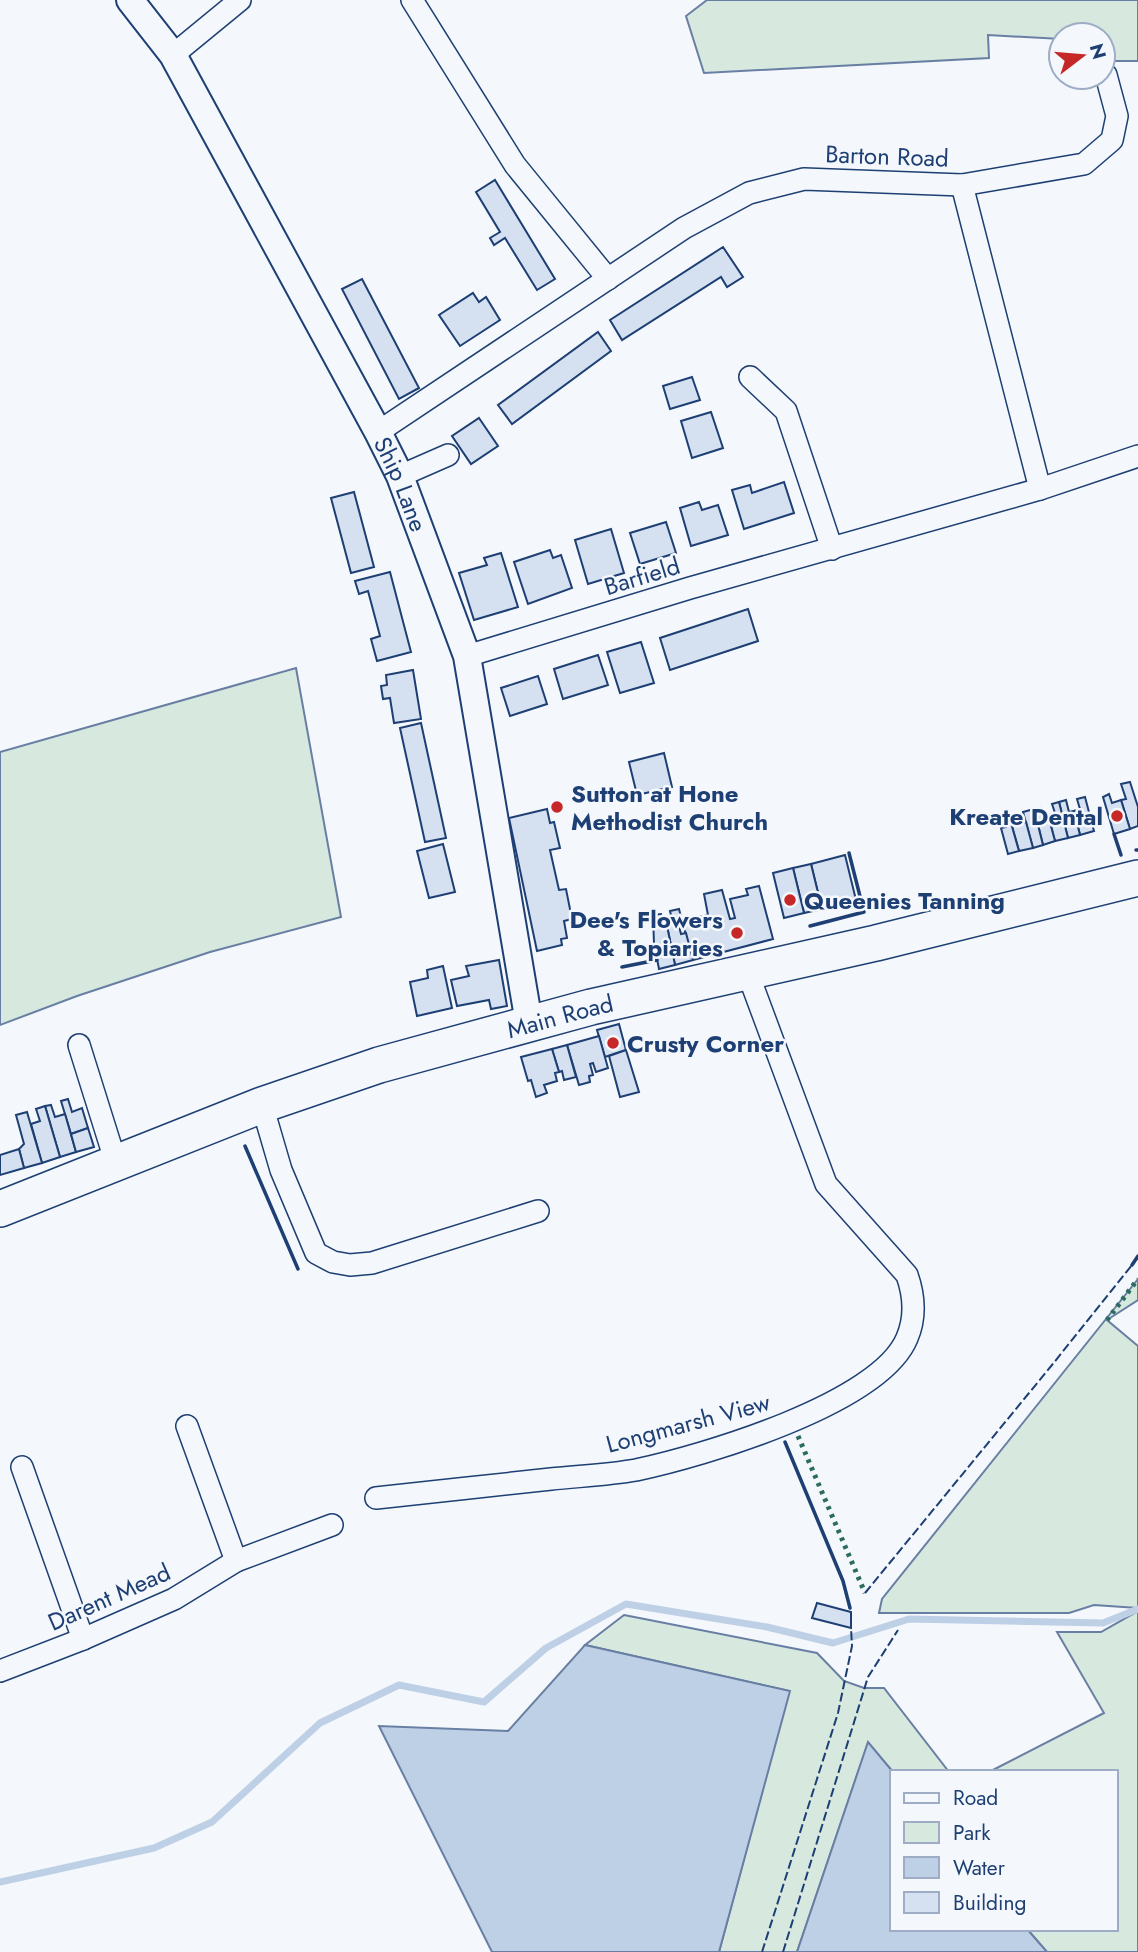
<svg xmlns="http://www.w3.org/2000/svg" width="1138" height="1952" font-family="Jost,sans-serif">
<rect width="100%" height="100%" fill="#f4f7fb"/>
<g fill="#d7e8df" stroke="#687fa3" stroke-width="2">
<polygon points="707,0 1138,0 1138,61 1103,61 1103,35 1061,35 1061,39 988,35 989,58 704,73 686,16"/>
<polygon points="296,668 341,917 210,952 77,996 0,1025 0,752"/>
<polygon points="1138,1279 1138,1300 1107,1320 1138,1346 1138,1608 1094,1605 1069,1613 879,1613 882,1599"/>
<polygon points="1138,1611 1138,1952 1047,1952 1027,1929 1115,1929 1115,1772 989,1772 1104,1713 1057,1632 1101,1632"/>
<polygon points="624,1615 817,1653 844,1681 864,1688 884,1688 949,1772 893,1772 868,1743 797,1952 719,1952 789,1691 585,1645"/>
</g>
<g fill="#bed0e5" stroke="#687fa3" stroke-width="2">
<polygon points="585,1645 790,1691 719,1952 492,1952 379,1726 508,1731"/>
<polygon points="868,1742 893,1772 891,1772 891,1929 1027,1929 1047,1952 797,1952"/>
</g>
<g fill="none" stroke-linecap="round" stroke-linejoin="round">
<polyline stroke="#bed0e5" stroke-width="7" points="0,1882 154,1848 212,1822 320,1723 399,1685 484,1702 546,1648 626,1604 767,1627 833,1643 909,1619 1103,1623 1138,1609"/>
</g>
<g fill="#d5e0f0" stroke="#1d3f73" stroke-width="2">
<polygon points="495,180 555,279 537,290 505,238 494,245 490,238 500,232 476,192"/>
<polygon points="723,247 743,277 727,287 721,277 622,340 610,320"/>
<polygon points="362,279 419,388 399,399 342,289"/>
<polygon points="473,293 479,302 486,297 500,320 460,346 439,315"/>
<polygon points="598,332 611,351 512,424 498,405"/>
<polygon points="692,377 700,400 670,409 663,386"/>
<polygon points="711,412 723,448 692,458 681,421"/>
<polygon points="479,418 498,446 471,464 452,436"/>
<polygon points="784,482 794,513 744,529 732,490 750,485 752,493"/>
<polygon points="354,492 374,567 351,573 331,498"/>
<polygon points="699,502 702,510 718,505 728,535 691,546 680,508"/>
<polygon points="666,522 676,553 640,564 630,533"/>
<polygon points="611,529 624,573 588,584 575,540"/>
<polygon points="550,550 553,558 561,555 572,588 528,604 514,562"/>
<polygon points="501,553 518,607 474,620 459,573 487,565 484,558"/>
<polygon points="390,572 411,652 377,661 371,639 380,636 368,591 359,594 355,581"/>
<polygon points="748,609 758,641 670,670 660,638"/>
<polygon points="641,642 654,683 620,693 607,652"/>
<polygon points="598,655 608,685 563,699 554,669"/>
<polygon points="413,670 421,719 394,723 390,698 383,699 381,686 387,685 386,675"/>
<polygon points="538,676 547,704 510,716 501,688"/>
<polygon points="421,723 446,838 425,842 400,728"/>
<polygon points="664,753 672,787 637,795 629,762"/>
<polygon points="1130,782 1138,807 1138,826 1130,829 1121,800 1126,799 1121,784"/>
<polygon points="1109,794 1112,803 1121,800 1130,829 1114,834 1103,797"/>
<polygon points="1085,797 1094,831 1080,835 1074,811 1080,809 1077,799"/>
<polygon points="1066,800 1069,812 1074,811 1080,835 1068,838 1059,802"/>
<polygon points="1059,802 1068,838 1055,841 1048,815 1055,813 1052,804"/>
<polygon points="1040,808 1042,816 1048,815 1055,841 1043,845 1034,809"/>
<polygon points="547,809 550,823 554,822 560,848 550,850 559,890 566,889 572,919 564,921 567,938 561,939 562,945 537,951 509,818"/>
<polygon points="1034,809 1043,845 1033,848 1023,812"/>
<polygon points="1015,814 1018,824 1026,822 1033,848 1019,851 1009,816"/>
<polygon points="1009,816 1019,851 1008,854 1001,828 1006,827 1003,817"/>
<polygon points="443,844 455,892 429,898 417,851"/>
<polygon points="845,855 856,900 822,909 811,864"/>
<polygon points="811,864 822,909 804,913 793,868"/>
<polygon points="793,868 804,913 784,918 773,873"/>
<polygon points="759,886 773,939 693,960 682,921 708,915 704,894 722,890 730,919 735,918 730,899 748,895 746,889"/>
<polygon points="679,909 681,917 678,922 681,934 686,933 693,960 675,965 667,926 673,924 670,911"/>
<polygon points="661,914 663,926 667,926 675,965 659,969 654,944 653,915"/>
<polygon points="499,960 507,1006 491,1009 489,1000 457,1006 451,980 469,976 466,966"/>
<polygon points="443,966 452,1008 417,1016 410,982 428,978 427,970"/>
<polygon points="619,1024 626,1050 605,1057 597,1030"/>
<polygon points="599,1036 608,1068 596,1072 593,1063 590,1064 593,1075 589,1076 590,1082 579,1085 567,1045"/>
<polygon points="567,1045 576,1077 564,1080 562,1071 559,1072 552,1049"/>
<polygon points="552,1049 559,1072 555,1073 557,1081 544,1085 547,1093 536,1097 531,1080 528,1081 521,1057"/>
<polygon points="626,1050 639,1092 620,1097 609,1056"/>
<polygon points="68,1099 72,1112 82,1108 88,1128 71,1134 61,1101"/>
<polygon points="51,1105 55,1117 65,1114 76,1152 60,1157 45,1106"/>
<polygon points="45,1106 60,1157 42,1163 31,1124 40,1121 36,1109"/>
<polygon points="27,1112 42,1163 24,1168 19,1149 24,1144 16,1115"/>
<polygon points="88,1128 94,1147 76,1152 71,1134"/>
<polygon points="19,1149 24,1168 0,1175 0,1155"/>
<polygon points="817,1603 851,1612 851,1628 812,1618"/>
</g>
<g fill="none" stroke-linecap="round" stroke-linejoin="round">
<g stroke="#1d3f73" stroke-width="24">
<g id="minor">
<polyline points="412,0 515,165 608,279"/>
<polyline points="173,55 240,0"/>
<polyline points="962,185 1040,489"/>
<polyline points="750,377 786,411 832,549"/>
<polyline points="378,432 684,228 749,193 804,179 962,185 1084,164 1112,140 1117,116 1106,75"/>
<polyline points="400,476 448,455"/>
<polyline points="467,656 690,588 1040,489 1138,456"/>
<polyline points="79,1045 116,1163"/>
<polyline points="262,1105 281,1170 316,1253 333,1262 350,1265 372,1263 538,1211"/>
<polyline points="187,1426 236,1561"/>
<polyline points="22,1467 83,1639"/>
<path d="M376 1498C434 1492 493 1485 551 1479 579 1476 608 1475 636 1470 702 1456 880 1404 907 1338 916 1317 914 1295 907 1275L826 1184 747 971"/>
<polyline points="0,1671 83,1639 174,1599 236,1561 332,1525"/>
</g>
</g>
<g stroke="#1d3f73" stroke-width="30">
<g id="tertiary">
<path id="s1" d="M130 0 173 55 378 432 400 476 467 656 529 1023"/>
</g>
</g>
<g stroke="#1d3f73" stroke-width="38">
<g id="primary">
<path id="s2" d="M0 1209 262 1105 379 1065 591 1007 876 943 1138 878"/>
</g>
</g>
<use href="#minor" stroke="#f4f7fb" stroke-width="21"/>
<use href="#tertiary" stroke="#f4f7fb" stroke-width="26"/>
<use href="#primary" stroke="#f4f7fb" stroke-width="35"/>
<g stroke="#2c6c60" stroke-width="5" stroke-dasharray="3.5 5" stroke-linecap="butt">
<polyline points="1107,1320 1138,1279"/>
<polyline points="798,1436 865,1593"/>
</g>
<g stroke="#1d3f73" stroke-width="2" stroke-dasharray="9 3.5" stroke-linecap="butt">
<polyline points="865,1593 1052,1365 1132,1265"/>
<polyline points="762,1952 838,1713 852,1646 851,1628"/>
<polyline points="783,1952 868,1677 898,1630"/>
</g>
<g stroke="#1d3f73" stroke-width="3.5">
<polyline points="1114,834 1121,855"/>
<polyline points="1136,850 1138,850"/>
<polyline points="810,926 864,912 849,853"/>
<polyline points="622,967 657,960"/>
<polyline points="245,1146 298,1269"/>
<polyline points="1132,1265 1138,1256"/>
<polyline points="785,1442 843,1581 850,1608"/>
</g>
</g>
<g fill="#c62828" stroke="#f4f7fb" stroke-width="2.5">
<circle cx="557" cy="807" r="7"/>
<circle cx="1117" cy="816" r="7"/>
<circle cx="790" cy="900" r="7"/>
<circle cx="737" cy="933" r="7"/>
<circle cx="613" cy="1043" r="7"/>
</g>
<g text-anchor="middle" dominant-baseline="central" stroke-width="5" stroke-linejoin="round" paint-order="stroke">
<g font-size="24" fill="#1d3f73" stroke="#f4f7fb">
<text transform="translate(887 156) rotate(2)">Barton Road</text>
<text stroke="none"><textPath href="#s1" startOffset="556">Ship Lane</textPath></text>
<text transform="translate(642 576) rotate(-17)">Barfield</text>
<text stroke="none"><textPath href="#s2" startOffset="593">Main Road</textPath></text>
<text transform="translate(688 1423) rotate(-15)">Longmarsh View</text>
<text transform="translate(109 1597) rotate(-24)">Darent Mead</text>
</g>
<g font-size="24" font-weight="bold" fill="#1d3f73" stroke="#f4f7fb" text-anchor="start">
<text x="571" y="793">Sutton at Hone<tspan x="571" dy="28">Methodist Church</tspan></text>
<text x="1103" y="816" text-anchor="end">Kreate Dental</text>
<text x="804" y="900">Queenies Tanning</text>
<text x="723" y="919" text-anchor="end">Dee's Flowers<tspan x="723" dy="28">&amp; Topiaries</tspan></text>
<text x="627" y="1043">Crusty Corner</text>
</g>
</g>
<rect x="890" y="1770" width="228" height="161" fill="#f4f7fb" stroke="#9eadc5" stroke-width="2"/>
<rect x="904" y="1793" width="35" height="10" fill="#f4f7fb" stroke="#9eadc5" stroke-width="2"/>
<text x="953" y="1805" font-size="21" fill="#1d3f73">Road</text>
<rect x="904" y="1822" width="35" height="21" fill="#d7e8df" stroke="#9eadc5" stroke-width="2"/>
<text x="953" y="1840" font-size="21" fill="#1d3f73">Park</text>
<rect x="904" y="1857" width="35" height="21" fill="#bed0e5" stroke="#9eadc5" stroke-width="2"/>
<text x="953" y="1875" font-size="21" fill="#1d3f73">Water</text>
<rect x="904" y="1892" width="35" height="21" fill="#d5e0f0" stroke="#9eadc5" stroke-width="2"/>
<text x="953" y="1910" font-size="21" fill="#1d3f73">Building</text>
<g transform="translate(1082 56) rotate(74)"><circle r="33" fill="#f4f7fb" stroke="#9eadc5" stroke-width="2"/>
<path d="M0-5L12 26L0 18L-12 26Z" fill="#c62828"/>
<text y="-10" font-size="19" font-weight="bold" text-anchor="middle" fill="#1d3f73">N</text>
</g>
</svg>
